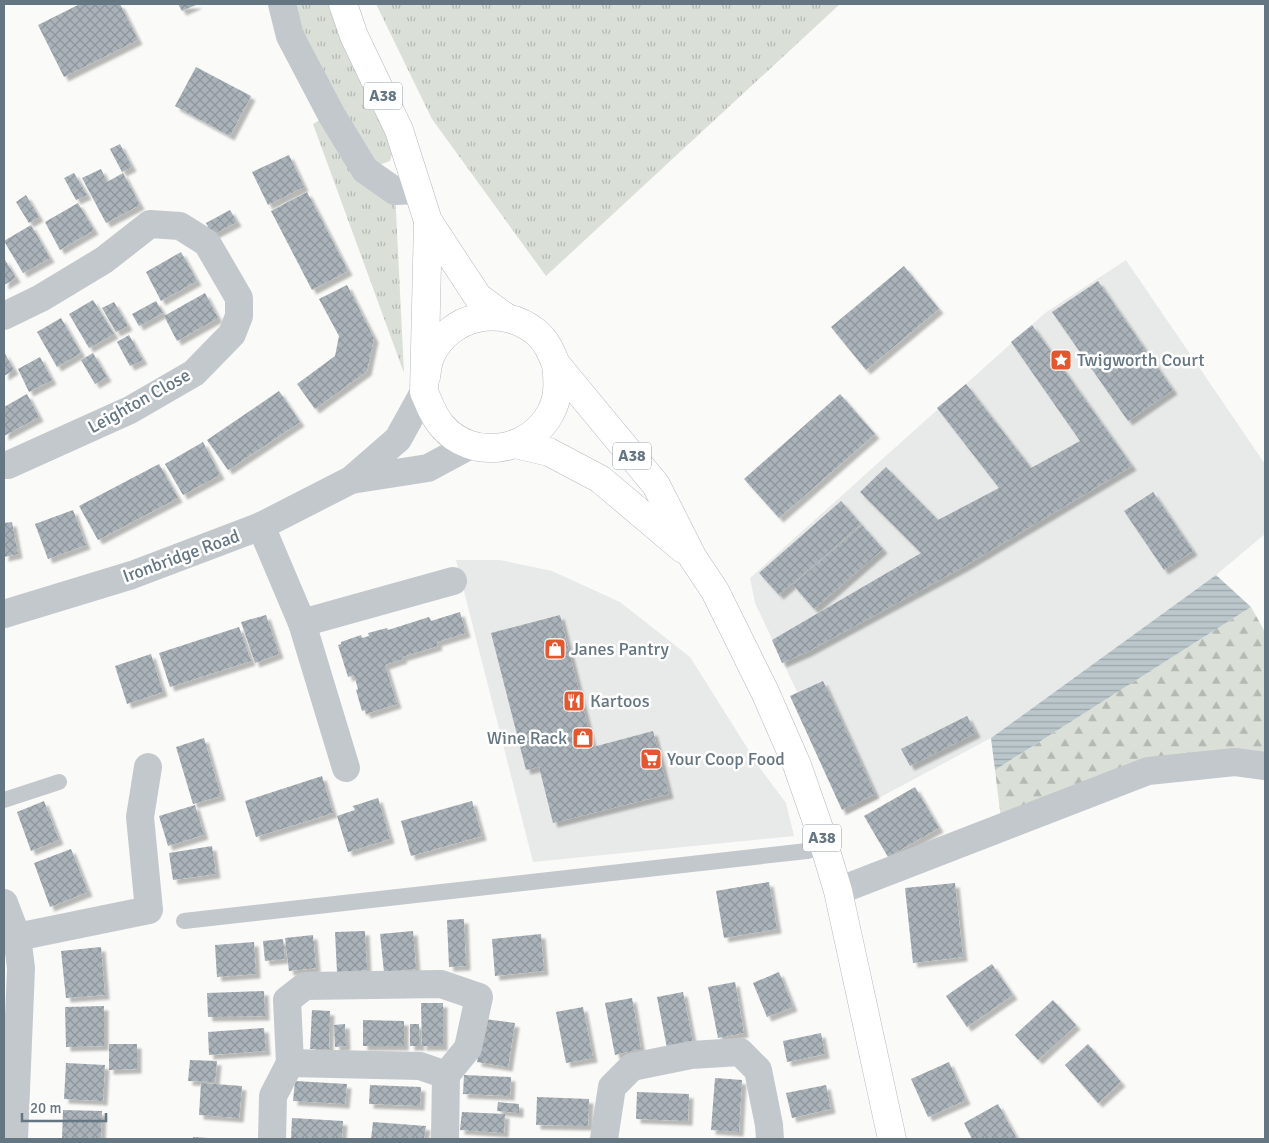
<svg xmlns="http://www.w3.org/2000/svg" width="1269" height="1143" font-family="Signika,sans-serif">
<defs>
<pattern id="grass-tufts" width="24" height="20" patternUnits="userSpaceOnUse" patternTransform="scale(1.25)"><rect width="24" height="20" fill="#dadfd7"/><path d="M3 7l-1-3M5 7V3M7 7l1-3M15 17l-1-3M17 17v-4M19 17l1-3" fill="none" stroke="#b4b9b4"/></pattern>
<pattern id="forest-firs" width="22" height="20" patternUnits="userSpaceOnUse" patternTransform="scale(1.25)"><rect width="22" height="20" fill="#dadfd7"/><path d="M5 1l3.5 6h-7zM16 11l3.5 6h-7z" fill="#b4b9b4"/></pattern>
<pattern id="water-rules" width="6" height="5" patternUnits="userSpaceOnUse" patternTransform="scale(1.25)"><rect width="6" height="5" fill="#bbc7cb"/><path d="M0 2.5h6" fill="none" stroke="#9ca6aa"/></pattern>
<pattern id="building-cross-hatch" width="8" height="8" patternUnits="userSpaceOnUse" patternTransform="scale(1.25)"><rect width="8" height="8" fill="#aab3b9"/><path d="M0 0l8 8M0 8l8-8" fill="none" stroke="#8e969c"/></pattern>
<filter id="shadow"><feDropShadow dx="4.5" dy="4.5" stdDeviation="1" flood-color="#0004"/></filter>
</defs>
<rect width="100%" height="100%" fill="#fafaf8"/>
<g fill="#e8e9e9">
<polygon points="1126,260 1265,464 1265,534 1216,575 991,738 845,816 798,694 755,603 750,578 1045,313"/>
<polygon points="456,560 500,560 552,571 620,602 690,657 760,768 786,803 794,836 533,862"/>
</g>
<g fill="url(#grass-tufts)">
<polygon points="282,4 343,4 399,130 390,161 365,170 395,191 404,373 313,124 330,114"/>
<polygon points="376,4 840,4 546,276 432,119"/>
</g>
<polygon fill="url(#forest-firs)" points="1251,607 1265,632 1265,766 1148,771 1002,827 995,770"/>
<polygon fill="url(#water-rules)" points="1216,575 1251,607 995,770 991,738"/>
<g fill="url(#building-cross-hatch)" filter="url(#shadow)">
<polygon points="80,4 120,4 138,40 64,77 38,25"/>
<polygon points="178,4 198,4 182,11"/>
<polygon points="196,67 251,96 230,136 175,106"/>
<polygon points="120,144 132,167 122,172 110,149"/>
<polygon points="289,155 304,187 268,205 252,172"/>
<polygon points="101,169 107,182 123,173 140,205 106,223 82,178"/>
<polygon points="74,173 87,195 76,200 64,178"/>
<polygon points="307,192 348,271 312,290 271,211"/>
<polygon points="26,195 39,217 29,223 16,202"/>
<polygon points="78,203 94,230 60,250 45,222"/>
<polygon points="230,210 237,222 212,235 206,223"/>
<polygon points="31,225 50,258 23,273 4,241"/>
<polygon points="181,252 197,281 161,301 146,272"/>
<polygon points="4,258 16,278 4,285"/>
<polygon points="904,266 939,309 866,370 831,327"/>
<polygon points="1098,281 1173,390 1128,421 1052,312"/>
<polygon points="347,285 374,338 367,371 315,409 297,384 335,356 339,336 319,299"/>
<polygon points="205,293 218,318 177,341 164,316"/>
<polygon points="93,300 114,334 89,348 69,314"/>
<polygon points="156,301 163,313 139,326 132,314"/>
<polygon points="114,302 128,326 116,332 102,308"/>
<polygon points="61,318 81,353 57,367 37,332"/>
<polygon points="1032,325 1132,466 965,566 807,652 782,663 772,640 921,553 860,492 886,467 938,520 999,488 937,408 966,384 1031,468 1080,441 1011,342"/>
<polygon points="129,335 143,360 130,366 117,342"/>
<polygon points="4,352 14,370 4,376"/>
<polygon points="93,353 107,377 95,384 81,360"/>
<polygon points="40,357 52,380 29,392 18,369"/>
<polygon points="279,391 300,422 228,470 207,440"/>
<polygon points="27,394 39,417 4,436 4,407"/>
<polygon points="840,394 875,434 779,518 744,479"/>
<polygon points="203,442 220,475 183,495 165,464"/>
<polygon points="159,464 178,498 98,540 79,506"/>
<polygon points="1153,492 1193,551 1164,570 1124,511"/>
<polygon points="841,501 861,524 779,595 759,573"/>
<polygon points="73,510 86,545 48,559 35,524"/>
<polygon points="12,522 18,554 4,557 4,523"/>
<polygon points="862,525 883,549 814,609 793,585"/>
<polygon points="460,612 466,633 437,642 438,646 402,657 403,659 385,665 397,704 366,714 365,710 362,711 356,690 358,689 354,675 348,677 338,645 341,644 341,642 361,635 362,638 369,636 368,633 387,628 388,630 429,617 431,621"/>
<polygon points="266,615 279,654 255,663 241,622"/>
<polygon points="560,615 593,747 653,731 669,794 553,823 539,767 526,770 491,633"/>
<polygon points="239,627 251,661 170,687 159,653"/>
<polygon points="151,654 163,692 127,704 115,666"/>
<polygon points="823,681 875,794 842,810 790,696"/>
<polygon points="967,716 976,733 910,766 901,749"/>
<polygon points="204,738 221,796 193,804 176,747"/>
<polygon points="322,776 333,813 256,837 245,801"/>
<polygon points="915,787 939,828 888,857 864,816"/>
<polygon points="378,798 390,839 348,852 337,816 355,810 353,806"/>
<polygon points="44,801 59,840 31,851 17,812"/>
<polygon points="472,801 482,836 411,856 401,821"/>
<polygon points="195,805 204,835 168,846 159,816"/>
<polygon points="212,846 216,874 173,880 169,853"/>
<polygon points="71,849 88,892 50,907 34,863"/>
<polygon points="769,882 777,929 724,938 716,891"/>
<polygon points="955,883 963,957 913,963 905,888"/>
<polygon points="464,919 466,966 449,967 447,920"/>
<polygon points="365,931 367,970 337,972 335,932"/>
<polygon points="413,931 416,969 384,972 380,934"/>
<polygon points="541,934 544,971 495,976 492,939"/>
<polygon points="313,935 316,968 289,971 285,938"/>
<polygon points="283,939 285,959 265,961 263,941"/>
<polygon points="254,942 256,974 217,977 215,945"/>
<polygon points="101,947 105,995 66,998 61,951"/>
<polygon points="992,964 1013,995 967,1027 946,996"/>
<polygon points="779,972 793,1007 767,1017 753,983"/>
<polygon points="735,982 744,1033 718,1038 708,987"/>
<polygon points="264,991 265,1016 208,1017 207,993"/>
<polygon points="683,992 693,1043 667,1048 657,997"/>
<polygon points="632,998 641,1049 615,1055 605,1003"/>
<polygon points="1053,1000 1076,1025 1038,1060 1015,1035"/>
<polygon points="421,1003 443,1003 443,1046 422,1046"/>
<polygon points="104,1006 104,1046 66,1047 65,1007"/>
<polygon points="583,1007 593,1058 566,1063 556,1012"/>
<polygon points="312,1010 330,1011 329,1049 310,1049"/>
<polygon points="484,1019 515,1023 508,1067 477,1062"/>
<polygon points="363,1020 404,1021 404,1046 363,1046"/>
<polygon points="345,1024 346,1046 335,1047 334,1025"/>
<polygon points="410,1024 419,1024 420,1046 410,1046"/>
<polygon points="264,1028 266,1051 209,1055 208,1032"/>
<polygon points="821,1033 825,1054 787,1062 783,1041"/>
<polygon points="109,1044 137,1044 137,1069 109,1070"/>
<polygon points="1088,1044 1121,1082 1098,1103 1065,1065"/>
<polygon points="190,1060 217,1061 215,1082 188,1081"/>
<polygon points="949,1062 966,1100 928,1117 911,1079"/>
<polygon points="66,1063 105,1065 103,1101 64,1099"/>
<polygon points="464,1075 511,1077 510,1096 463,1094"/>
<polygon points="715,1078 742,1080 739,1132 711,1130"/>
<polygon points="295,1081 347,1084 345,1104 293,1101"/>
<polygon points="201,1083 242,1086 239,1118 199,1115"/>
<polygon points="370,1085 421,1087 420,1106 369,1104"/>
<polygon points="826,1085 831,1109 792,1118 786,1093"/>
<polygon points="637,1092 689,1094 688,1121 636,1119"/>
<polygon points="537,1097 589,1099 588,1126 536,1125"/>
<polygon points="498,1102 519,1104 519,1113 497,1111"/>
<polygon points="998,1104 1017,1139 972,1139 964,1123"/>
<polygon points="63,1110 102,1111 101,1139 62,1139"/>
<polygon points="462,1112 505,1114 504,1133 460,1130"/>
<polygon points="292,1118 343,1121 342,1139 291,1139"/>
<polygon points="373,1122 426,1126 424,1139 371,1139"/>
<polygon points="193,1137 208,1138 208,1139 193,1139"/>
</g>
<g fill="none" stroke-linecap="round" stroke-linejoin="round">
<g stroke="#b5babe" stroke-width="29">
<g id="primary">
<polyline points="343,4 354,36 399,130 428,221 478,297 504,316"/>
<path d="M428 221 424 392C429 403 433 416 442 426 472 461 530 453 551 412 559 397 558 381 556 364"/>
<path d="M426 377C427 370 428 361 431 355 450 315 501 304 536 332 546 340 551 352 556 364L656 485 693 558 715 591 765 692 797 765 820 831 838 891 892 1139"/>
<polyline points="515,444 549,452 600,479 683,549"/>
</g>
</g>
<g stroke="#c3c8cc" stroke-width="16">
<polyline points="4,800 59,782"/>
<polyline points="184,921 807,851 824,846"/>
</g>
<g stroke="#c3c8cc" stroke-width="28">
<polyline points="282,4 290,36 331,114 365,170 395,191 418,190"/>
<polyline points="4,316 41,298 104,260 150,224 180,226 207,243 239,298 239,316 232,334 194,373 130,410 8,465 4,465"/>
<polyline points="351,480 428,468 469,446"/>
<polyline points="261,526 302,623 346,768"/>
<polyline points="4,614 132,575 261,526 351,480 398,439 424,392"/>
<polyline points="302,623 453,581"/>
<polyline points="838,891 1148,771 1235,762 1265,766"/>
<polyline points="4,903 17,937 21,968 14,1139"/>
<polyline points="17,937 149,910 140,817 148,767"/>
<polyline points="290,1063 287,1000 305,986 441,984 479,997 468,1048 446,1075"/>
<polyline points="272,1139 273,1096 290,1063 420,1066 446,1075 445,1139"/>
<polyline points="604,1139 612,1087 632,1067 691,1055 740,1052 758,1070 769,1125 770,1139"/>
</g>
<use href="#primary" stroke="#fff" stroke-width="28"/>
</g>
<defs>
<g id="sight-square" transform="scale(1.125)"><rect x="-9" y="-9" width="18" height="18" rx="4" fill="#e4572e" stroke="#fff"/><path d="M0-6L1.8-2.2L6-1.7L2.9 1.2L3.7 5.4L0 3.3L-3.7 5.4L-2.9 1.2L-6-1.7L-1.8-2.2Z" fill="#fff"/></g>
<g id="shop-square" transform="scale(1.125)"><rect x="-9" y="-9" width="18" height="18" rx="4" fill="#e4572e" stroke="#fff"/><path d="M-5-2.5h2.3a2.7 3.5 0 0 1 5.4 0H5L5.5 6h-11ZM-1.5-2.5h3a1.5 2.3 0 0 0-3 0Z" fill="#fff"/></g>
<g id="restaurant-square" transform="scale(1.125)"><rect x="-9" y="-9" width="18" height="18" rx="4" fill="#e4572e" stroke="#fff"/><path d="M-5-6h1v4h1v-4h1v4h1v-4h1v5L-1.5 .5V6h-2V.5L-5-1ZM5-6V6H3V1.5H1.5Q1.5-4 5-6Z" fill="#fff"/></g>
<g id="supermarket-square" transform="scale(1.125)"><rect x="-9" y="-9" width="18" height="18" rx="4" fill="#e4572e" stroke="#fff"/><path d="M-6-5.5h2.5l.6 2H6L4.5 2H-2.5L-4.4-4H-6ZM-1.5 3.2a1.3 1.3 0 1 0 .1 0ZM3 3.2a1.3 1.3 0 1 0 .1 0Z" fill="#fff"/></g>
</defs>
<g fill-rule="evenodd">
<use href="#sight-square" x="1061" y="360"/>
<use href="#shop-square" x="555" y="649"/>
<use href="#restaurant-square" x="574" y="701"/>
<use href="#shop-square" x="583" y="738"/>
<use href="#supermarket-square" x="651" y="759"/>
</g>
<g text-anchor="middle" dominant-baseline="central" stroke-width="5" stroke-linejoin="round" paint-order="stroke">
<g fill="#fff" stroke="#939fa8" stroke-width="1">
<rect x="364" y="82.5" width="38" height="27" rx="4"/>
<rect x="613" y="442.5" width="38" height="27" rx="4"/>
<rect x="803" y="824.5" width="38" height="27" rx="4"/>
</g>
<g font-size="16" font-weight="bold" fill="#657683">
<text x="383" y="96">A38</text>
<text x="632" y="456">A38</text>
<text x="822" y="838">A38</text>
</g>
<g font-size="18" fill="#657683" stroke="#fff" text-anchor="start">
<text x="1077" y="360">Twigworth Court</text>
<text x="571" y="649">Janes Pantry</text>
<text x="590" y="701">Kartoos</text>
<text x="567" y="738" text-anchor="end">Wine Rack</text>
<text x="667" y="759">Your Coop Food</text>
</g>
<g font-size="18" fill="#657683" stroke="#fff">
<text transform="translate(139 401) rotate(-29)">Leighton Close</text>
<text transform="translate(181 556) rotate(-20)">Ironbridge Road</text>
</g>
</g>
<rect width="1269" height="1143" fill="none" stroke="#657683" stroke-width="10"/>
<path d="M22 1113v8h84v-8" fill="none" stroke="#657683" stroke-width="2.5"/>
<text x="30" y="1113" font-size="15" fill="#657683" stroke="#ffffff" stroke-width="4" paint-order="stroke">20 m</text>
</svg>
